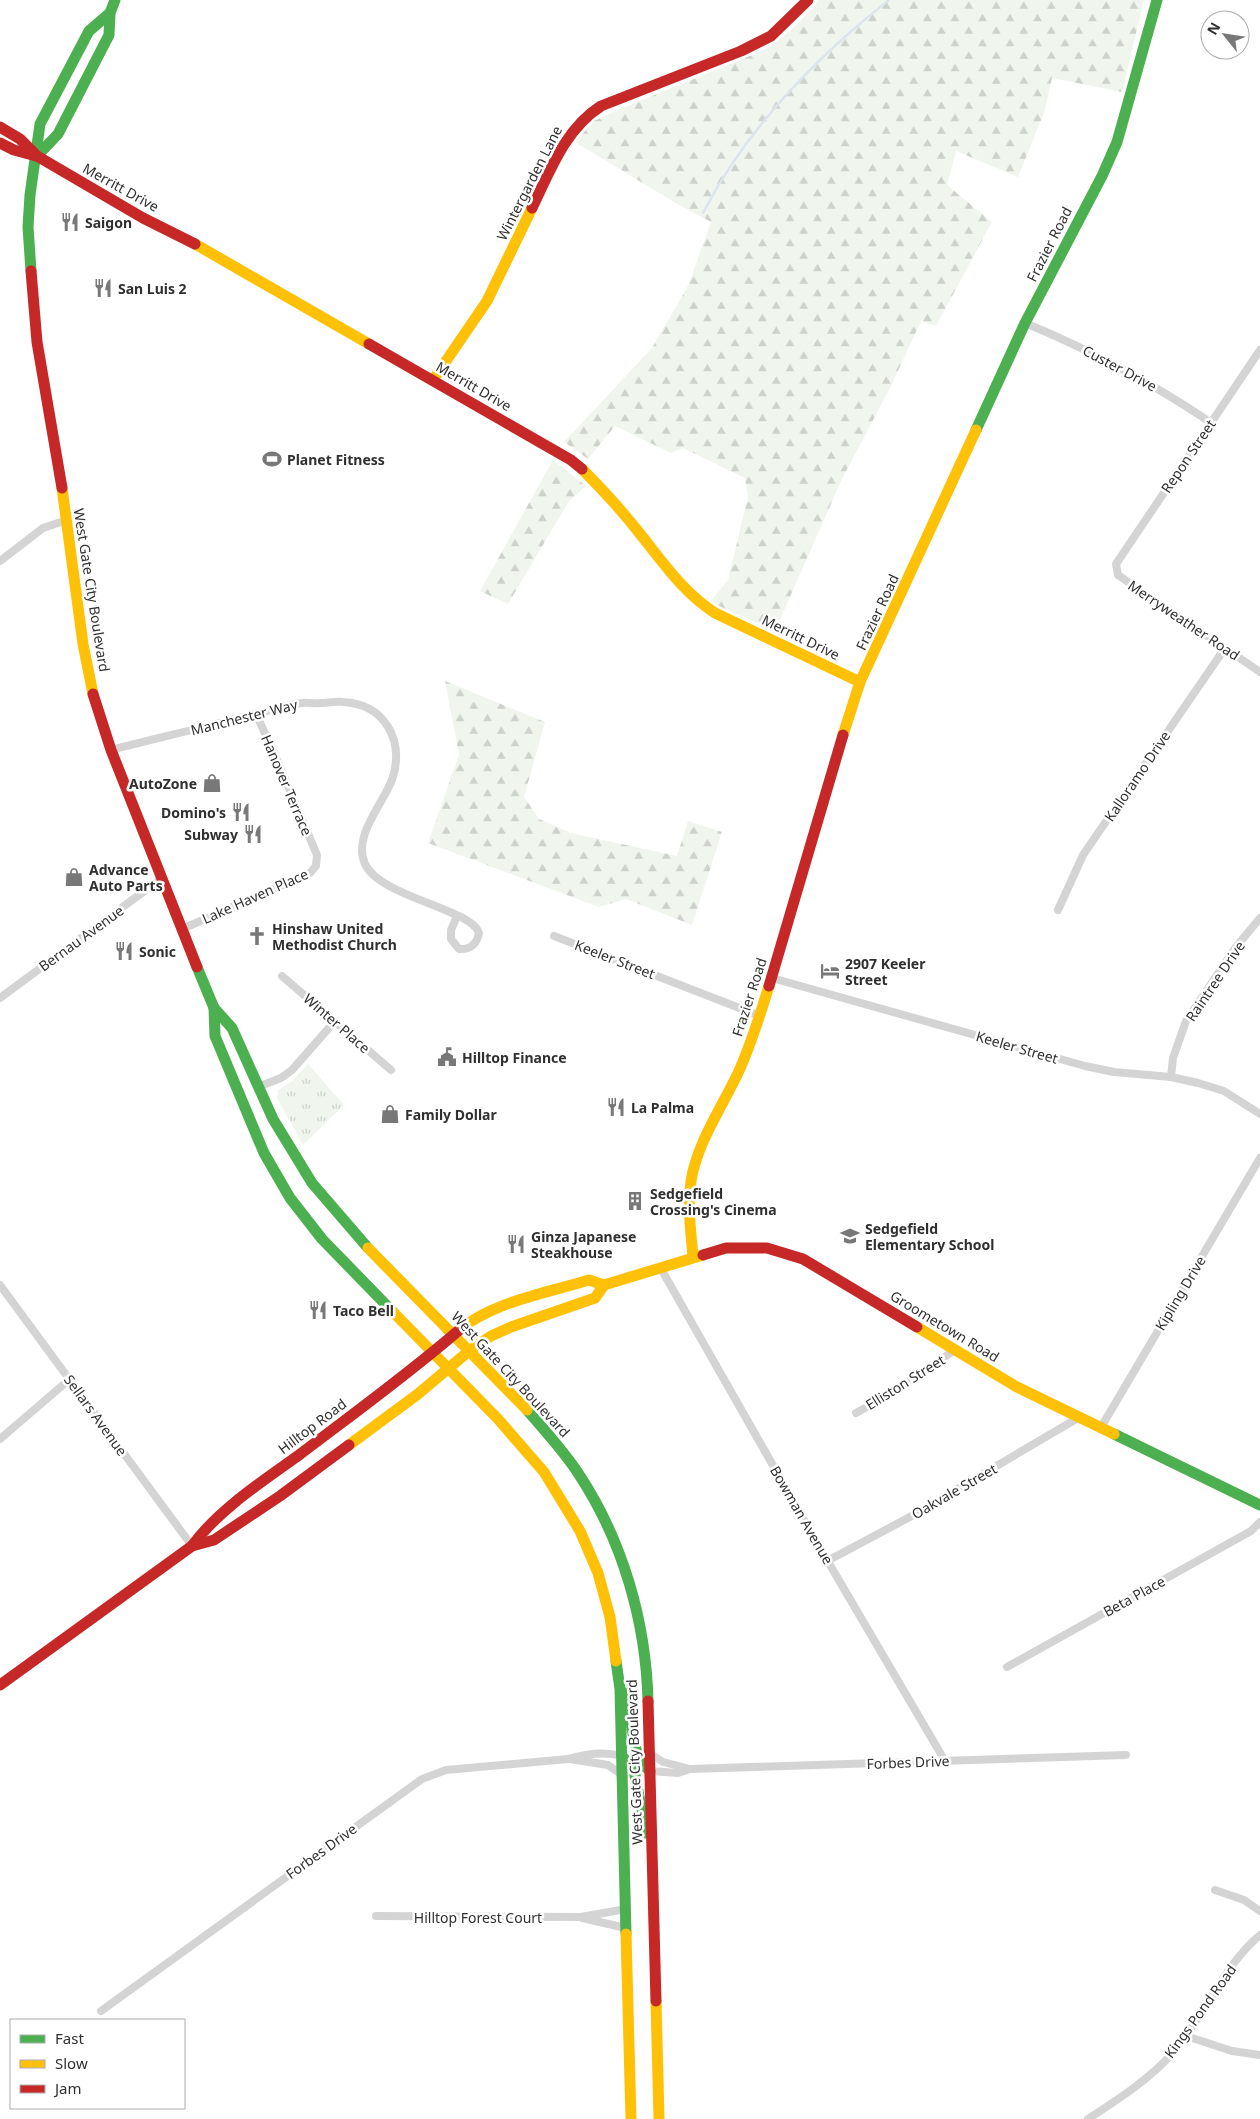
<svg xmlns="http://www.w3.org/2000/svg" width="1260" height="2119" font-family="'Noto Sans',sans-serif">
<defs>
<pattern id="grass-tufts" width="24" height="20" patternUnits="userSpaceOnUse" patternTransform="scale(1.25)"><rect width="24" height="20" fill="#f0f5ee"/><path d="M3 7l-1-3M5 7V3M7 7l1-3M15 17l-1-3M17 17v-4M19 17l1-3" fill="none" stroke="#ced2cc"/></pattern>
<pattern id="forest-firs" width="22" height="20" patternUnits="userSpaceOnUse" patternTransform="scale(1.25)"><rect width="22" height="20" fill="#f0f5ee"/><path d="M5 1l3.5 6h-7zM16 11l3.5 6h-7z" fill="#ced2cc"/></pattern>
</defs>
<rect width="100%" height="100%" fill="#fff"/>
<polygon fill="url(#grass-tufts)" points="308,1064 344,1105 303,1145 277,1098 278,1090 291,1082"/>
<g fill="url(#forest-firs)">
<path d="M819 0H1144L1122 92 1052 78 1045 110 1018 177 956 151 947 185 992 222 936 326 921 321 891 386 841 481 775 631 719 606 711 601 728 580 748 497 745 478 683 448 671 453 615 426 588 459 564 442 652 348 688 286 711 222 674 202 575 142 594 121 611 113 764 50C786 36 803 20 819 0Z"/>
<polygon points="553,460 586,486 569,501 508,604 480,591"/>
<polygon points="445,681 545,722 524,797 539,819 571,833 677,856 688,821 722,832 692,925 626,899 599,907 428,843 459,755"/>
</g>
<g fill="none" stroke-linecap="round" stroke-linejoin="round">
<path stroke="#dce4f0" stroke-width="2.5" d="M703 213C747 128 814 59 889 0"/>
<g stroke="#d4d4d4" stroke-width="8">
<path d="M1025 323C1093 351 1149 381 1210 422"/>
<polyline points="1260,350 1116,564 1118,575 1260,672"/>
<polyline points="0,561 43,528 67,520"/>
<path d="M111 750C154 739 197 729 239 718 260 713 281 706 302 703 308 702 314 704 321 703 328 703 336 701 343 702 384 704 404 739 393 777 384 804 352 835 365 864 380 897 472 909 479 933 477 944 470 950 459 949L451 939V930L457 916"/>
<polyline points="1058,910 1083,855 1225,648"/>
<polyline points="182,929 310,873 316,866 317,855 275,755 256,714"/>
<polyline points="554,936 760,1016"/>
<polyline points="282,976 391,1070"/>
<polyline points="772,978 1085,1066 1114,1072 1171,1077 1198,1083 1224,1091 1260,1114"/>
<polyline points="0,998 162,878"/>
<polyline points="1171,1077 1173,1058 1186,1021 1236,947 1260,918"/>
<polyline points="258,1087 281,1078 292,1070 335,1021"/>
<polyline points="660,1267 820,1548 945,1761"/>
<polyline points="0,1285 192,1546"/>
<polyline points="856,1413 885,1397 955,1350"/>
<polyline points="1100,1429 1260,1158"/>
<polyline points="0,1439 70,1379"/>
<polyline points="829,1560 908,1518 1078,1418"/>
<polyline points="1007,1667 1251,1531 1260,1522"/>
<polyline points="649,1753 663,1762 690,1769"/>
<polyline points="570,1759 608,1765 622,1775"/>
<polyline points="650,1771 678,1773 690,1769 1126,1755"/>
<polyline points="1215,1890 1244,1900 1260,1911"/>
<polyline points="376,1916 581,1917 626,1909"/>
<polyline points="582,1918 626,1928"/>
<path d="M101 2011 422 1779 446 1770 568 1759C585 1754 604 1751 622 1756"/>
<polyline points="1186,2036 1232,2051 1260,2055"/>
<path d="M1088 2119C1117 2100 1147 2081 1171 2055 1204 2018 1222 1967 1260 1935"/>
</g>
<g stroke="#4caf50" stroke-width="11">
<polyline points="37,156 58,134 109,35 110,13 115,0"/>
<polyline points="31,271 28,227 30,195 40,124 89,31 110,13"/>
<polyline points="976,430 1025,323 1102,176 1117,142 1157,0"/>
<polyline points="197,967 214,1008 215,1036 264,1153 290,1198 322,1239 393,1312"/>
<polyline points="214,1008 232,1028 273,1119 312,1183 368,1248"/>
<path d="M527 1410C545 1431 565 1452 580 1476 623 1542 646 1622 648 1701"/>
<polyline points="1114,1434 1260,1505"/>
<polyline points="616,1661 620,1689 626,1934"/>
<polyline points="625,1693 637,1754 641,1763 650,1771"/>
<polyline points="622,1756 634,1770 646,1833"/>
</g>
<g stroke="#ffc107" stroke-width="11">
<polyline points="195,244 369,344"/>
<polyline points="433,380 487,301 532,208"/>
<path d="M582 469C603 490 623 512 641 535 664 564 684 593 715 613L860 682"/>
<polyline points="62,488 83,644 93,694"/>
<polyline points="843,735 860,682 976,430"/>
<polyline points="368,1248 527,1410"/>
<path d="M693 1257C691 1232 687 1206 691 1181 697 1143 722 1107 738 1073 751 1045 760 1015 769 986"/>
<polyline points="393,1312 498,1419 544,1472 580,1531 598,1573 610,1617 616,1661"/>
<polyline points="917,1327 1017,1387 1114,1434"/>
<path d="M458 1331C492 1302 546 1293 589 1280L604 1285 703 1255"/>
<polyline points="349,1445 418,1394 469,1351 491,1336 511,1327 595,1298 604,1285"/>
<polyline points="626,1934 631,2119"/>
<polyline points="656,2001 659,2119"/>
</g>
<g stroke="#c62828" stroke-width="11">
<polyline points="0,127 20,139 37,156 143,218 195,244"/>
<polyline points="0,143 14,150 36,156"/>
<path d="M532 208C550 171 565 129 601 106L741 51 771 36 808 0"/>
<polyline points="31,271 37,342 62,488"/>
<polyline points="369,344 571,460 582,469"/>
<polyline points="93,694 111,750 197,967"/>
<polyline points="769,986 843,735"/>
<polyline points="703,1255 726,1248 767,1248 803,1259 917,1327"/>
<path d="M192 1546C218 1510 263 1481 299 1455 353 1414 407 1375 458 1331"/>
<polyline points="0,1685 192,1546 214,1540 280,1496 349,1445"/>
<polyline points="648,1701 656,2001"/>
</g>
</g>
<defs>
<g id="restaurant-bare" transform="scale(1.5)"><path d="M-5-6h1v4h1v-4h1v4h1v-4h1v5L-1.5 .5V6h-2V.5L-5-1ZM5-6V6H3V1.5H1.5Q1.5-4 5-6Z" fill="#787878" stroke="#fff" stroke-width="2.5" paint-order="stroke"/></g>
<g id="stadium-bare" transform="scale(1.5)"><path d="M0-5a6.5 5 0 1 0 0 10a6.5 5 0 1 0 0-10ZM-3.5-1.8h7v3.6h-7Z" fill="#787878" stroke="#fff" stroke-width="2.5" paint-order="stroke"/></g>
<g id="shop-bare" transform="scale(1.5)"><path d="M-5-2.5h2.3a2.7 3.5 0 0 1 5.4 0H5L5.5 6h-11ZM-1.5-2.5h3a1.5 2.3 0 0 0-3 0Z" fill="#787878" stroke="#fff" stroke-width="2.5" paint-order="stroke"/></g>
<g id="church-bare" transform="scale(1.5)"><path d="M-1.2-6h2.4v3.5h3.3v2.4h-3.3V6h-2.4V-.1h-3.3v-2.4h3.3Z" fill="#787878" stroke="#fff" stroke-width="2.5" paint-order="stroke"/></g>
<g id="hotel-bare" transform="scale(1.5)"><path d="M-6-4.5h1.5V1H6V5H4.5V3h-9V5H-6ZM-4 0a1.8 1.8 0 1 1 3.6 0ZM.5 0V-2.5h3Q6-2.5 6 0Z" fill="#787878" stroke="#fff" stroke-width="2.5" paint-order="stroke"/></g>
<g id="civic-bare" transform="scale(1.5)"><path d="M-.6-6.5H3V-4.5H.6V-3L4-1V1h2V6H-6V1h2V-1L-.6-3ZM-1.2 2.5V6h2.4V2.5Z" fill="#787878" stroke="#fff" stroke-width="2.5" paint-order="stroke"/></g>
<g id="building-bare" transform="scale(1.5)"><path d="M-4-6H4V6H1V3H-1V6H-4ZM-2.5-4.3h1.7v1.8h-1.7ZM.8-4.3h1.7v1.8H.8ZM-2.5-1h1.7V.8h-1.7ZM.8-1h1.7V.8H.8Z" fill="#787878" stroke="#fff" stroke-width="2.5" paint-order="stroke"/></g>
<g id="school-bare" transform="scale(1.5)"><path d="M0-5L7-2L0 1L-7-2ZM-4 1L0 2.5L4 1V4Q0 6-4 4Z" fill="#787878" stroke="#fff" stroke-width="2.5" paint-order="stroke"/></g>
</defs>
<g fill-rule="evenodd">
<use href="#restaurant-bare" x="70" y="222"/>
<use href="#restaurant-bare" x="103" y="288"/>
<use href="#stadium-bare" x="272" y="459"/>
<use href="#shop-bare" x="212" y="783"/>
<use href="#restaurant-bare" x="241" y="812"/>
<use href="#restaurant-bare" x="253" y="834"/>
<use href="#shop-bare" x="74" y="877"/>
<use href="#church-bare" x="257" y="936"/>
<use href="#restaurant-bare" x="124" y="951"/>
<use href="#hotel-bare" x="830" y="971"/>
<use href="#civic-bare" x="447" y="1057"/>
<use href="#restaurant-bare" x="616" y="1107"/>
<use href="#shop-bare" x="390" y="1114"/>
<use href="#building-bare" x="635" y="1201"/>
<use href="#school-bare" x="850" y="1236"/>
<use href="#restaurant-bare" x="516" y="1244"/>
<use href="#restaurant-bare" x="318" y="1310"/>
</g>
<g text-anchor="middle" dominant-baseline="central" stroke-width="5" stroke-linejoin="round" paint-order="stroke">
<g font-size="14" fill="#303030" stroke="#fff">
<text transform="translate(529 183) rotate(-63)">Wintergarden Lane</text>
<text transform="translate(121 187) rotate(29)">Merritt Drive</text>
<text transform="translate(1049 244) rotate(-63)">Frazier Road</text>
<text transform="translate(1120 368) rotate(28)">Custer Drive</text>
<text transform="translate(474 386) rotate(30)">Merritt Drive</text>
<text transform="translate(1188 456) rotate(-56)">Repon Street</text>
<text transform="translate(92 590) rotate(81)">West Gate City Boulevard</text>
<text transform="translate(877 612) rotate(-65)">Frazier Road</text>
<text transform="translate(1184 620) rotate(34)">Merryweather Road</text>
<text transform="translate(801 637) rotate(26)">Merritt Drive</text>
<text transform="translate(244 717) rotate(-14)">Manchester Way</text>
<text transform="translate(1137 776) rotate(-56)">Kalloramo Drive</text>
<text transform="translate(287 785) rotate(67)">Hanover Terrace</text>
<text transform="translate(255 896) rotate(-24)">Lake Haven Place</text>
<text transform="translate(81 938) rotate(-36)">Bernau Avenue</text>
<text transform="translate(615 959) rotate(21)">Keeler Street</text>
<text transform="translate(1215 981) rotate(-56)">Raintree Drive</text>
<text transform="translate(749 997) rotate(-72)">Frazier Road</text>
<text transform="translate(337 1023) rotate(41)">Winter Place</text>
<text transform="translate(1017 1047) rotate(16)">Keeler Street</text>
<text transform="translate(1180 1293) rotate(-59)">Kipling Drive</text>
<text transform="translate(945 1326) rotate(31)">Groometown Road</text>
<text transform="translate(511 1374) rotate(47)">West Gate City Boulevard</text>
<text transform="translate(905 1382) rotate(-32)">Elliston Street</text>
<text transform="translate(96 1415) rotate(54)">Sellars Avenue</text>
<text transform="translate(312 1426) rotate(-37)">Hilltop Road</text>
<text transform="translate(954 1491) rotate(-30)">Oakvale Street</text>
<text transform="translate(802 1515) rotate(60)">Bowman Avenue</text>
<text transform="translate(1134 1596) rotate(-29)">Beta Place</text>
<text transform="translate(634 1762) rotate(-92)">West Gate City Boulevard</text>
<text transform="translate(908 1762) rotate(-2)">Forbes Drive</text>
<text transform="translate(321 1851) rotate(-36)">Forbes Drive</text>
<text x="478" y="1917">Hilltop Forest Court</text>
<text transform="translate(1200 2011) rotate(-54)">Kings Pond Road</text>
</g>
<g font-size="14" font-weight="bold" fill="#303030" stroke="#fff" text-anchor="start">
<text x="85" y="222">Saigon</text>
<text x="118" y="288">San Luis 2</text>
<text x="287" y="459">Planet Fitness</text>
<text x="197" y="783" text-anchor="end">AutoZone</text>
<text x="226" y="812" text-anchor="end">Domino's</text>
<text x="238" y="834" text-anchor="end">Subway</text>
<text x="89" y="869">Advance<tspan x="89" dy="16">Auto Parts</tspan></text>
<text x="272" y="928">Hinshaw United<tspan x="272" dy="16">Methodist Church</tspan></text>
<text x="139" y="951">Sonic</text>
<text x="845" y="963">2907 Keeler<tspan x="845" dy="16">Street</tspan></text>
<text x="462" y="1057">Hilltop Finance</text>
<text x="631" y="1107">La Palma</text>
<text x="405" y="1114">Family Dollar</text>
<text x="650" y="1193">Sedgefield<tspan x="650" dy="16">Crossing's Cinema</tspan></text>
<text x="865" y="1228">Sedgefield<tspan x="865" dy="16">Elementary School</tspan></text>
<text x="531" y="1236">Ginza Japanese<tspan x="531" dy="16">Steakhouse</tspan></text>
<text x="333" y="1310">Taco Bell</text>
</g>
</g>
<rect x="10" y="2019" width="175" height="90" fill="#ffffff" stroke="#acacac"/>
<rect x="20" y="2035" width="25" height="8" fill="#4caf50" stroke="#acacac"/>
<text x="55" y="2044" font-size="15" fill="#303030">Fast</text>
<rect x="20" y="2060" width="25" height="8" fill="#ffc107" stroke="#acacac"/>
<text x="55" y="2069" font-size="15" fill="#303030">Slow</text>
<rect x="20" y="2085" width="25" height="8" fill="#c62828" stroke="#acacac"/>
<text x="55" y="2094" font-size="15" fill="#303030">Jam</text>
<g transform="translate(1225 35) rotate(300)"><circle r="24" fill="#ffffff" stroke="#acacac"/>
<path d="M0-4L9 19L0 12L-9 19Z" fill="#787878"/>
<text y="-8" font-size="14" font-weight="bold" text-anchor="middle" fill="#303030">N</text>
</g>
</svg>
